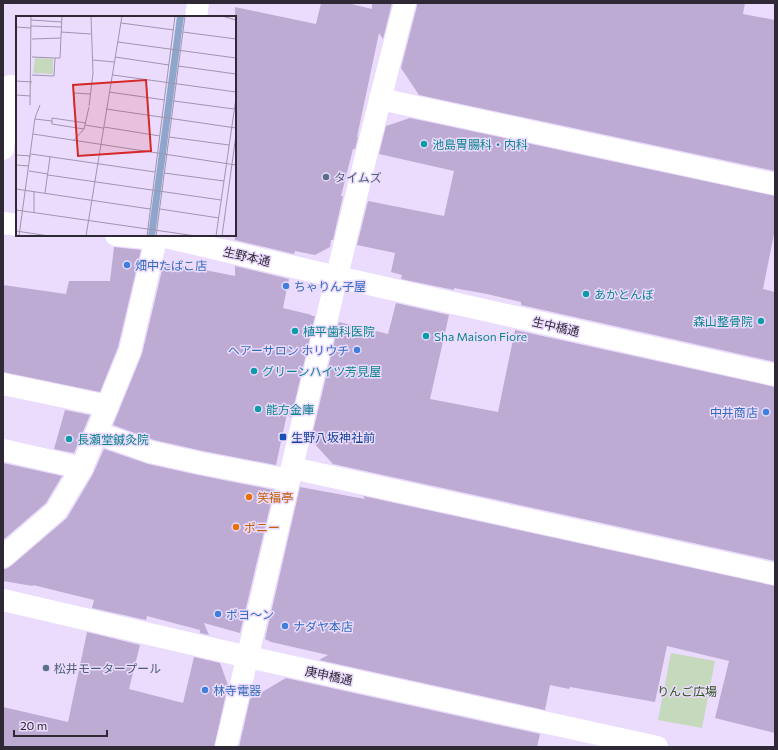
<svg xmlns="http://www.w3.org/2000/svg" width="778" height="750" font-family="Commissioner,'Noto Sans JP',sans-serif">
<rect width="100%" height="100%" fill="#ebdcfe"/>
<polygon fill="#c5d9bd" points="671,653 715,661 702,728 658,720"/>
<g fill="#bdabd3">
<polygon points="321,3 347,3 372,9 372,3 392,3 383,39 379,33 357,137 358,137 355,149 353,149 341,196 343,196 333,240 331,240 330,247 315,255 295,251 294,254 235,240 235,7 316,24"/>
<polygon points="417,3 745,3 743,14 775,20 775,171 419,95 401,68 417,6"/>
<polygon points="410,118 775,196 775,229 763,289 775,292 775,362 521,305 521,302 487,294 454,288 454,290 401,279 402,275 391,272 395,253 357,245 368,201 444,216 454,171 379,154 386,126"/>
<polygon points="114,247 141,250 118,347 100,392 3,372 3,285 66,294 69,281 110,281"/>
<polygon points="164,262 205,272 205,270 235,276 235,266 289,279 283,308 312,315 311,316 315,316 291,418 287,414 276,465 203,451 154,440 113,425 142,354"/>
<polygon points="396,303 449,315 430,399 498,412 515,330 775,387 775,561 333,464 311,440 339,322 388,334"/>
<polygon points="65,410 90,415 74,453 54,449"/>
<polygon points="104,449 148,464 198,475 274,490 240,633 204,623 209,635 200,633 200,630 147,616 146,620 92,608 94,600 33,585 33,586 3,581 3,569 6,569 11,566 67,518 93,474"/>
<polygon points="3,463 62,476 46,503 3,540"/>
<polygon points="300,487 365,499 363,496 775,586 775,733 715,718 729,661 667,646 655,702 570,687 569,689 550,685 545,710 319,660 328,655 271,642 265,639"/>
<polygon points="87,632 140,645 129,689 183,703 194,657 220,663 228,685 214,747 3,747 3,707 68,722"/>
<polygon points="286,678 540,734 537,747 239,747 250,699"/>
</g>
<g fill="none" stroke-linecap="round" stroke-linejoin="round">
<g stroke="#fff" stroke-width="22">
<polyline points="196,17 198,3"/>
<polyline points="380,99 775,184"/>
<polyline points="3,149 10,86 17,87"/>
<polyline points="3,223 17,225"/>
<polyline points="116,235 156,239 157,235"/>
<polyline points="157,235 337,277 775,375"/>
<polyline points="3,384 108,406"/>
<polyline points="97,433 151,452 200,463 289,480"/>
<polyline points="3,450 82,468"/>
<polyline points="292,468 775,574"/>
<polyline points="3,557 56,511 82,468 130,351 156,239"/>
<polyline points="3,600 248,657 657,747"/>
<path d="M226 747C286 499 340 250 405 3"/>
</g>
</g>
<g fill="#0f9aa8" stroke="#ebdcfe" stroke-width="1.5">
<circle cx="424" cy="144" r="4"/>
<circle cx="586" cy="294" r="4"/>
<circle cx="761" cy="321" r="4"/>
<circle cx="295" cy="331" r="4"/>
<circle cx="426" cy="336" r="4"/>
<circle cx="254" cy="371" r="4"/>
<circle cx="258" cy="409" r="4"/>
<circle cx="69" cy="439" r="4"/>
</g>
<g fill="#5c6f8a" stroke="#ebdcfe" stroke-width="1.5">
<circle cx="326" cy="177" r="4"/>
<circle cx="46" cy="668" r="4"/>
</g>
<g fill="#3f7fe0" stroke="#ebdcfe" stroke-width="1.5">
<circle cx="127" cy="265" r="4"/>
<circle cx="286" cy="286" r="4"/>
<circle cx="357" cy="350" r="4"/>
<circle cx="766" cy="412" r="4"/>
<circle cx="218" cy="614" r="4"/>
<circle cx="285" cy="626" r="4"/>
<circle cx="205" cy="690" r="4"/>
</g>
<rect fill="#1a4fb4" stroke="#ebdcfe" stroke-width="1.5" x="279" y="433" width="8" height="8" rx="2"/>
<g fill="#e8710a" stroke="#ebdcfe" stroke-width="1.5">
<circle cx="249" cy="497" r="4"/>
<circle cx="236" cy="527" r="4"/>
</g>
<g text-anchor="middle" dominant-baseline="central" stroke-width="3" stroke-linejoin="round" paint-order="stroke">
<g font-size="12" fill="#0d838f" stroke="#ebdcfe" text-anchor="start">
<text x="432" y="144">池島胃腸科・内科</text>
<text x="594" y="294">あかとんぼ</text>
<text x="753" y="321" text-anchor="end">森山整骨院</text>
<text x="303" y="331">植平歯科医院</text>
<text x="434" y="336">Sha Maison Fiore</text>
<text x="262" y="371">グリーンハイツ芳見屋</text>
<text x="266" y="409">能方金庫</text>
<text x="77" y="439">長瀬堂鍼灸院</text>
</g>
<g font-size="12" fill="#4e5e75" stroke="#ebdcfe" text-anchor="start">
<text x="334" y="177">タイムズ</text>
<text x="54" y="668">松井モータープール</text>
</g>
<g font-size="12" fill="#2f2936" stroke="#ebdcfe">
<text transform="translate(247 256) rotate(13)">生野本通</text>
<text transform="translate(556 326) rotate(13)">生中橋通</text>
<text transform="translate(329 675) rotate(12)">庚申橋通</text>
</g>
<g font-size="12" fill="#366cbe" stroke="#ebdcfe" text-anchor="start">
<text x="135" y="265">畑中たばこ店</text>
<text x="294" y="286">ちゃりん子屋</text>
<text x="349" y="350" text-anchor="end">ヘアーサロン ホリウチ</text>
<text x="758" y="412" text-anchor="end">中井商店</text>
<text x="226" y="614">ポヨ～ン</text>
<text x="293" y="626">ナダヤ本店</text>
<text x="213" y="690">林寺電器</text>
</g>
<g font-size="12" fill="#164399" stroke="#ebdcfe" text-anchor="start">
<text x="291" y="437">生野八坂神社前</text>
</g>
<g font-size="12" fill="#c56008" stroke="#ebdcfe" text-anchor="start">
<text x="257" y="497">笑福亭</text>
<text x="244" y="527">ポニー</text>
</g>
<g font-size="12" fill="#2d501c" stroke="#ebdcfe">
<text x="687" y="691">りんご広場</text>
</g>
</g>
<g transform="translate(16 16)">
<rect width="220" height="220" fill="#ebdcfe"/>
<path d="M19 42 37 43V58L17 57Z" fill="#c5d9bd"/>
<path d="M161 0H168L139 220H132Z" fill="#8da6ca"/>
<path fill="none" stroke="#a094ae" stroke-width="1" d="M206 0 220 4M15 4 46 6M105 7 158 14M15 10 46 11M0 11 15 12M45 16 75 18M167 16 220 23M16 23 45 22M102 26 220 42M16 41 39 42M99 41 153 49M77 44 98 46M162 50 220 58M16 59 38 60 39 42H44L46 0M97 59 220 76M0 65 16 66M93 76 149 84M0 79 15 80M158 85 218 93M14 89 15 0M58 90V77L74 78M73 90 77 57 75 0M90 93 220 112M19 103 36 105M69 109 87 112M88 111 144 120M68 113 36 108V102L70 107M17 118 220 149M153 121 213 129M57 125 68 113 73 91M15 138 139 156M0 139 15 140M0 149 13 150M13 155 32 158M148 157 208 165M32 159 205 184M0 173 134 193M29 177 34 141M144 193 203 202M0 194 180 220M18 197V176M0 215 33 220M3 220 19 102 24 89M70 220 106 0M131 220 159 0M140 220 169 0M200 220 220 82M206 220 220 119"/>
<path fill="#d62828" fill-opacity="0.15" stroke="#d62828" stroke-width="2" d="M130 64 135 135 62 140 57 69Z"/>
<rect width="220" height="220" fill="none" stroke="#2f2936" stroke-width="2"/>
</g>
<rect width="778" height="750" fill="none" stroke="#2f2936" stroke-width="8"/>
<path d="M14 730v6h93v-6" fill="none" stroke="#2f2936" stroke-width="2"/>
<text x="20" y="730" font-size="12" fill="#2f2936" stroke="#ebdcfe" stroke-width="3" paint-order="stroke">20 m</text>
</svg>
